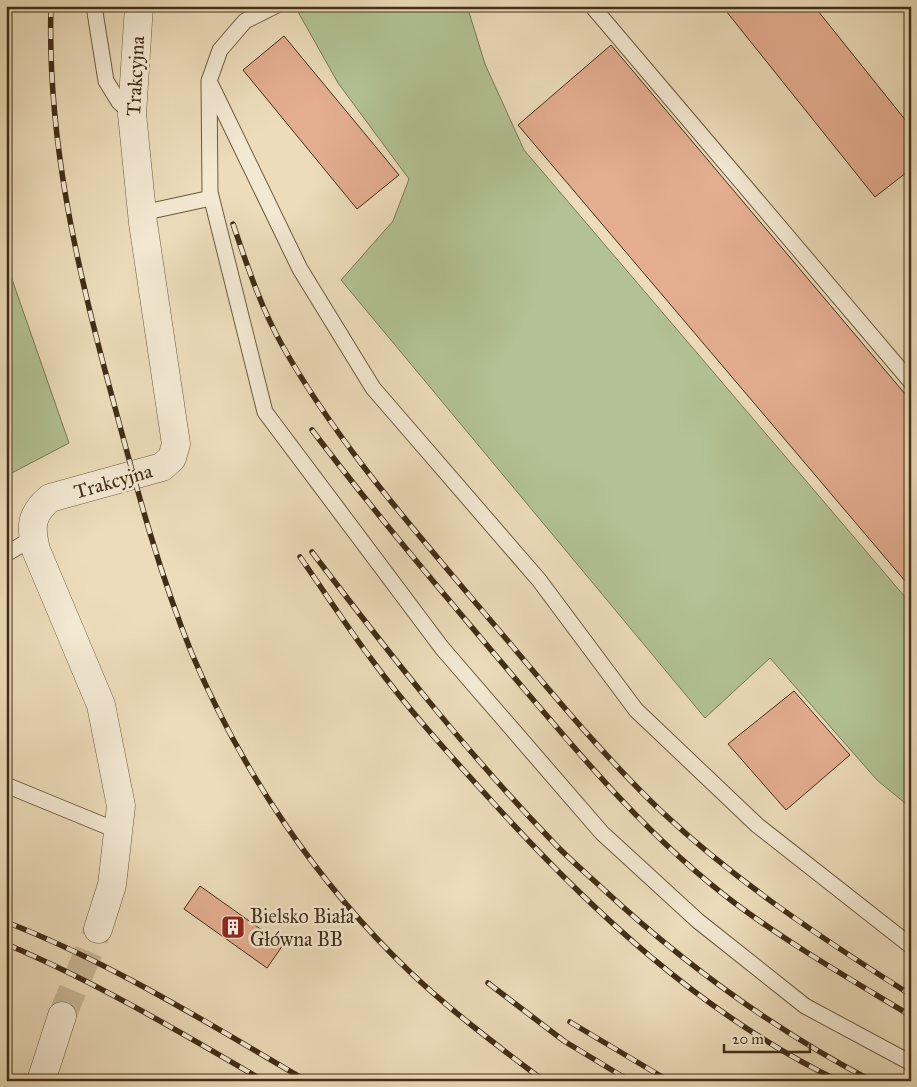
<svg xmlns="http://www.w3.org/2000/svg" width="917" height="1087" font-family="'IM FELL Great Primer',serif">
<rect width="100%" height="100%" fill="#ecdcba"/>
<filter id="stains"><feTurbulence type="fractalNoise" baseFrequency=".004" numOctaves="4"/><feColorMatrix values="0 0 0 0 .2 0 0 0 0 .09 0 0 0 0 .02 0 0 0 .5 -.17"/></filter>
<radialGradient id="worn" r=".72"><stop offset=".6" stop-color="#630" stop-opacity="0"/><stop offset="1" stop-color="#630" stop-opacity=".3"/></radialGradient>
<g fill="#b2c294" stroke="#7a7855">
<polygon points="355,6 467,6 485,64 524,150 911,604 911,808 877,780 770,658 705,718 341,280 393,221 409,179 338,83 297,10"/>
<polygon points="6,262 69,443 6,476"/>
</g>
<g fill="#e4ad90" stroke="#412e16">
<polygon points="722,6 814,6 911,127 911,169 875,197"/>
<polygon points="284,36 399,175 357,209 243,70"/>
<polygon points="611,45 911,401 911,588 518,125"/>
<polygon points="794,691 850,755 786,810 728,744"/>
<polygon points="200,886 283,945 267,968 184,909"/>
</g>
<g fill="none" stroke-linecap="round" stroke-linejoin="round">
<polyline stroke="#cab999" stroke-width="28" stroke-dasharray="28 14" stroke-linecap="butt" points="62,1016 98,929"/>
<g stroke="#6c5a3f" stroke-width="17">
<g id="lane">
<polyline points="94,6 106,81 119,102 132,114"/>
<polyline points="275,6 245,21 220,50 209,81 210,192 265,412 442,648 602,833 698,921 805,1006 911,1063"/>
<polyline points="592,6 911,382"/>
<polyline points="211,85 300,269 373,388 539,580 636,710 757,825 911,946"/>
<polyline points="142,213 211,198"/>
<polyline points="6,554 33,538"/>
<polyline points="6,785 118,831"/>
</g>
</g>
<g stroke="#6c5a3f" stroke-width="29">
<g id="street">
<path d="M98 929 112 885 121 806 101 705 36 550C30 526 31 514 50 498L162 467 172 458 176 444 143 223 132 114 139 6"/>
<polyline points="41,1081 62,1016"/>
</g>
</g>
<use href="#lane" stroke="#f3e8d2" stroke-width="15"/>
<use href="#street" stroke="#f3e8d2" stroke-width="28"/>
<g stroke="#412e16" stroke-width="5.5">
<g id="rail">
<path d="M51 6C47 136 76 264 110 389 134 478 157 568 192 654 242 772 317 883 410 972 452 1012 498 1046 544 1081"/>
<path d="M233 224C247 265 261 308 282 345 335 439 405 519 474 601 535 672 594 747 662 812 738 883 823 939 911 995"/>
<path d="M312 430C375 513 441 591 508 670 578 753 649 839 736 904 791 945 852 980 911 1016"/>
<path d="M312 552C388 652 466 752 554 843 569 859 586 873 602 888 684 964 773 1029 872 1081"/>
<path d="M300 557C324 591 347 627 372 660 407 708 448 753 488 797 589 909 701 1014 839 1081"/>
<path d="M6 922C112 963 209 1024 307 1081"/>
<path d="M6 944C96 982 180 1032 264 1081"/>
<polyline points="488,983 564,1041 630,1081"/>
<polyline points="570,1022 669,1081"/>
</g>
</g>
<use href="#rail" stroke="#f3e8d2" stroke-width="4" stroke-dasharray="11" stroke-linecap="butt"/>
</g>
<defs>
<g id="building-square" transform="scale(1.25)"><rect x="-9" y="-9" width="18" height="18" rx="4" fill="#8f2418" stroke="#f3e8d2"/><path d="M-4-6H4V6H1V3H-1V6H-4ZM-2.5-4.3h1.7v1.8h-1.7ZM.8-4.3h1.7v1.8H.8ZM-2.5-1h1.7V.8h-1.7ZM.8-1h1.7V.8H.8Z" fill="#fff"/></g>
</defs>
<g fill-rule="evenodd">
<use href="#building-square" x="233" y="927"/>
</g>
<g text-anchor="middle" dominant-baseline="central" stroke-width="5" stroke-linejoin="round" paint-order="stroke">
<g font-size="20" fill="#412e16" stroke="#f3e8d2">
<text transform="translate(135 76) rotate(-87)">Trakcyjna</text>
<text transform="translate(113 481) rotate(-16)">Trakcyjna</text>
</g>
<g font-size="20" fill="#412e16" stroke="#f3e8d2" text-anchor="start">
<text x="250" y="916">Bielsko Biała<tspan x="250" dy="23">Główna BB</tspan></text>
</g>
</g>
<rect width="917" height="1087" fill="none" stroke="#ecdcba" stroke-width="25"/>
<rect x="8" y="8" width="902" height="1072" fill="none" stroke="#412e16" stroke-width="2.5"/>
<rect x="12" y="12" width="892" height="1062" fill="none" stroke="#412e16"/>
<path d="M724 1044v8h86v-8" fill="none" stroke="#412e16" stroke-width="2.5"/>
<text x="732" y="1044" font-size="15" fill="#412e16" stroke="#f3e8d2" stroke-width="4" paint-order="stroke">20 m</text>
<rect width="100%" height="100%" filter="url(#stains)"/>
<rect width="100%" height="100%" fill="url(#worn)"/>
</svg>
